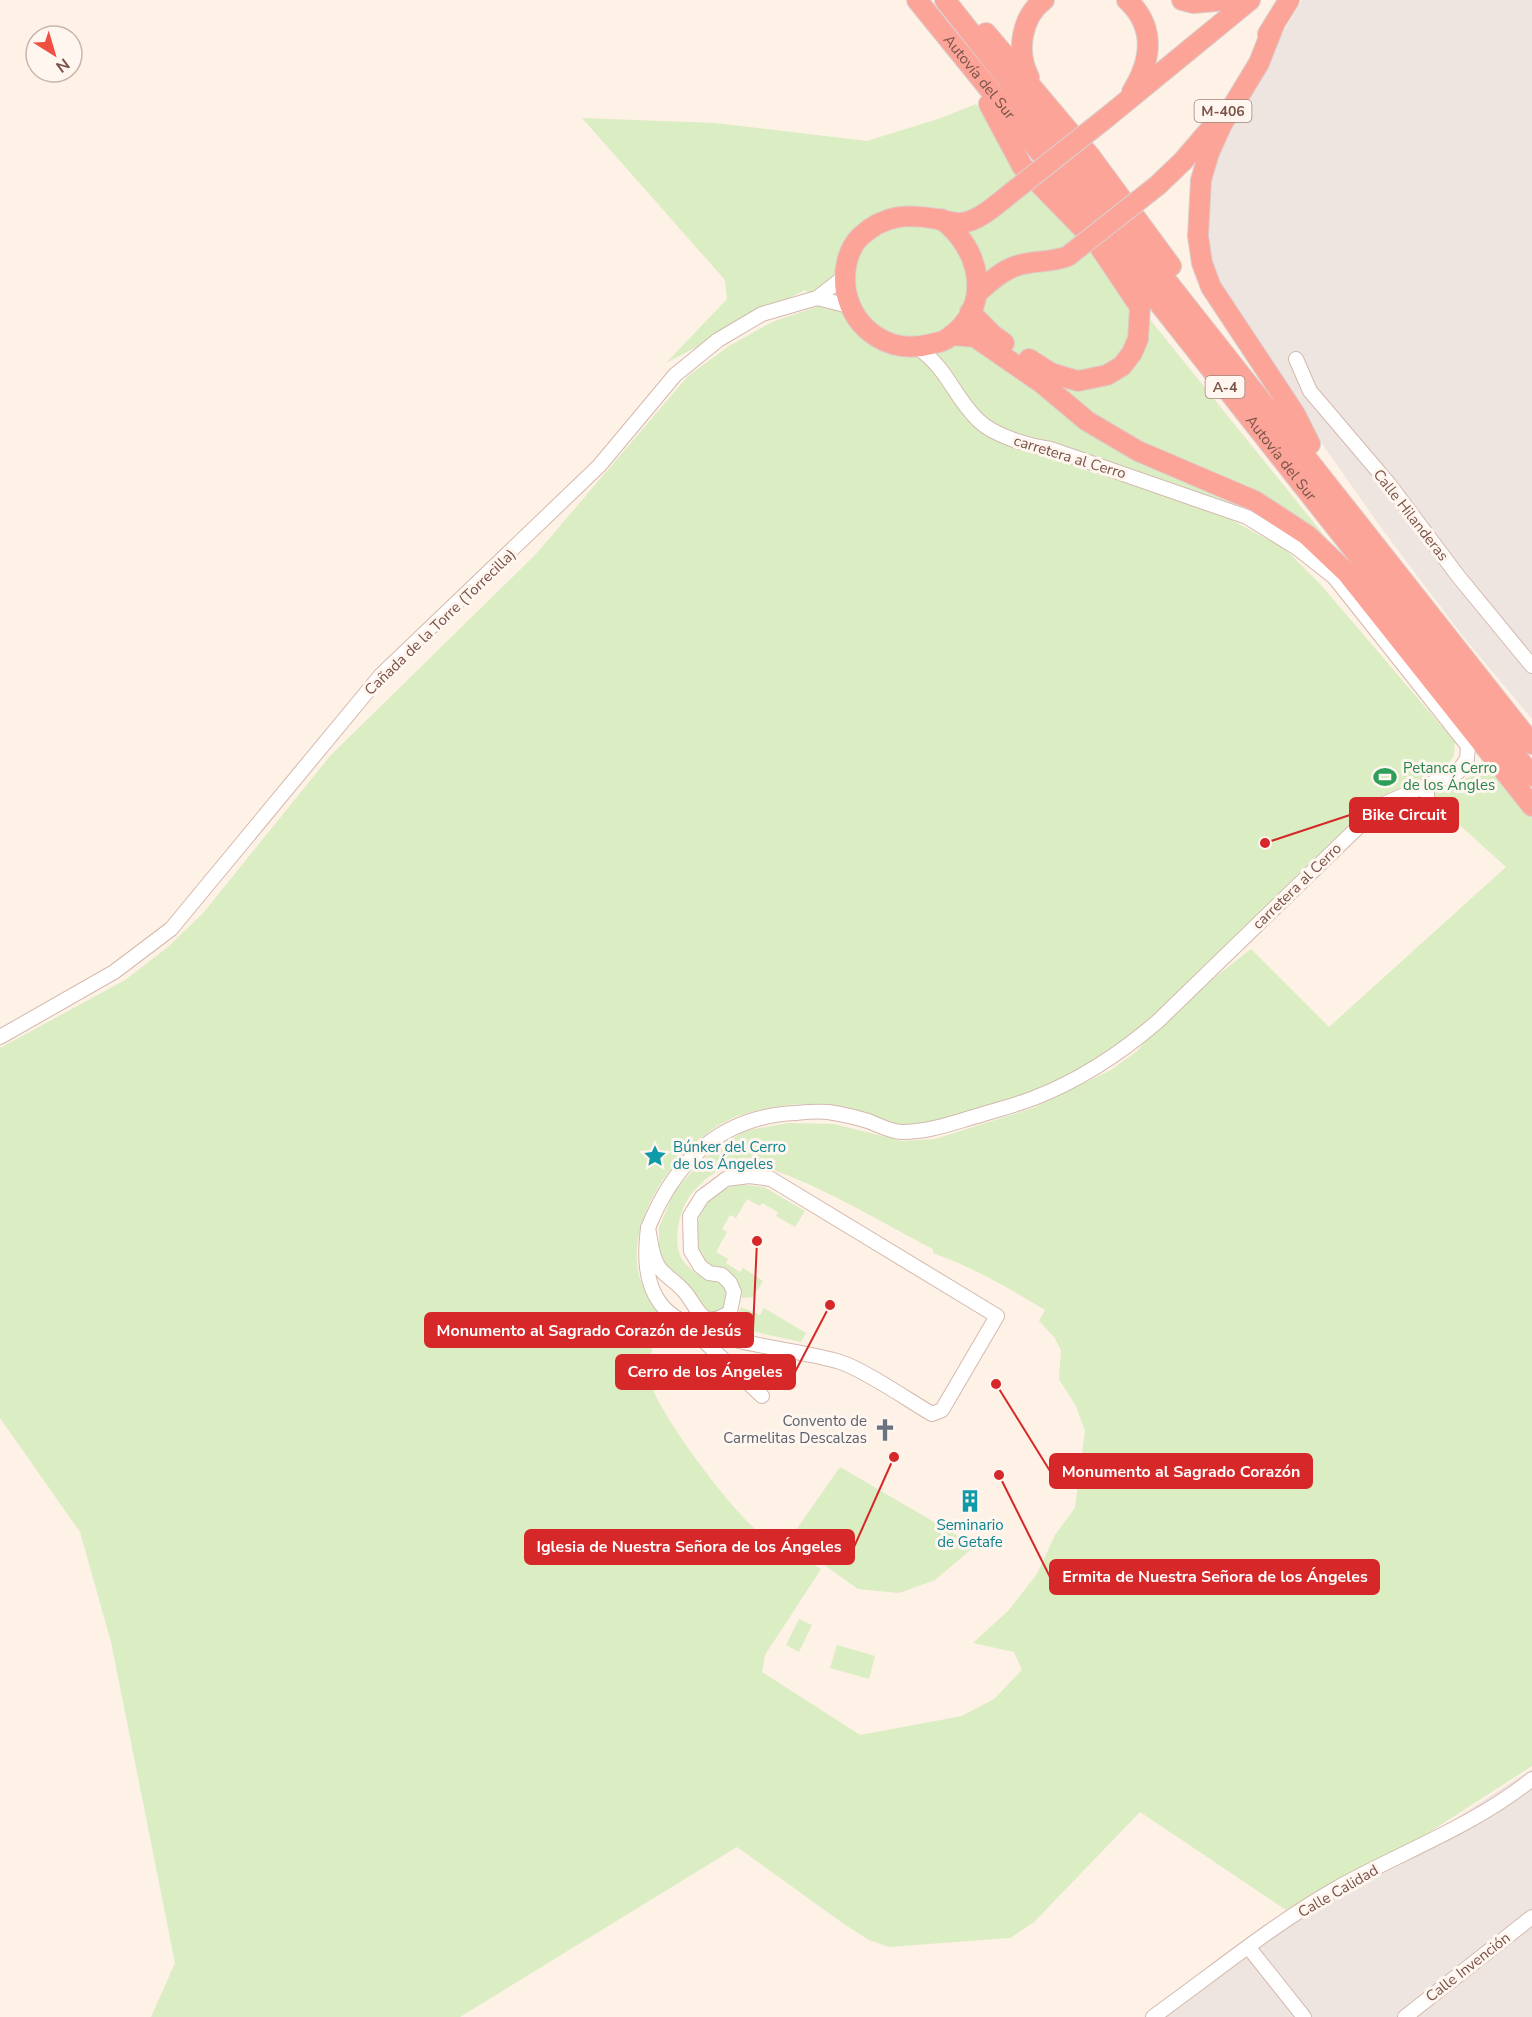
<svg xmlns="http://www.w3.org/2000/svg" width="1532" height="2017" font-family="'Nunito Sans',sans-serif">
<rect width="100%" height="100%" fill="#fef1e6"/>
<g fill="#eee5e0">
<polygon points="1302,0 1532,0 1532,719 1465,639 1382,529 1278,381 1226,298 1208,258 1202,200 1216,157 1239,108"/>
<polygon points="1532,1769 1532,2017 1149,2017"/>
</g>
<g fill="#dbedc3">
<path d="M976 104 1327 539 1159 480 1075 467 1217 512 1285 549 1321 585 1455 742 1454 756 1445 768 1377 798 1282 890 1157 1022 1099 1060 1033 1093 925 1123C914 1123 907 1127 898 1127 889 1128 876 1121 867 1118 839 1109 813 1101 782 1106 761 1109 740 1113 721 1124 672 1153 620 1226 642 1285 647 1298 657 1309 664 1320 660 1329 646 1362 647 1371 649 1403 737 1519 765 1537 783 1548 803 1558 821 1569L765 1655 762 1672 860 1735 962 1716 994 1699 1022 1670 1014 1652 973 1643 1008 1611 1037 1574 1055 1535 1075 1508 1085 1431 1076 1406 1059 1379 1061 1350 1054 1337 1039 1321 1045 1310C1009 1288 972 1267 933 1253V1249C893 1229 776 1158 737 1164 717 1168 701 1181 689 1197 679 1211 671 1247 684 1262 687 1266 693 1271 697 1274 709 1284 716 1277 728 1291 727 1308 721 1315 704 1311L682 1279 664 1264 659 1249V1227L675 1190 708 1155 744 1131 788 1123 834 1124 902 1141 935 1139 1033 1108 1111 1070 1137 1051 1167 1015 1251 949 1329 1027 1506 867 1432 800 1428 792 1483 772 1500 779 1532 814V1766L1397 1853 1315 1892 1286 1910 1140 1812 1034 1922 1010 1938 889 1947 869 1940 844 1924 737 1847 460 2017H151L175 1963 111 1642 80 1532 0 1418V1048L125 980 168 947 204 912 330 756 536 554 688 376 729 346 772 322 819 306 827 309 805 290 666 363 727 299 725 280 582 118 715 123 867 141 941 118Z"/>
<path d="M737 1184 764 1187 805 1211 795 1227 776 1216 778 1212 762 1203 760 1206 747 1199 736 1218 730 1215 722 1229 727 1232 716 1252 728 1259 726 1263 740 1272 743 1268 763 1281 753 1297 742 1298C737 1268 722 1278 705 1261 690 1246 695 1216 709 1201 717 1193 726 1189 737 1184Z"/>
<polygon points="741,1307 760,1315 764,1308 806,1333 801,1342 733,1327"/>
<polygon points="840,1467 975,1546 935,1580 899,1593 858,1589 789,1540"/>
<polygon points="799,1619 812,1625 799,1652 786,1645"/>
<polygon points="837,1645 875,1656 869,1679 830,1668"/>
</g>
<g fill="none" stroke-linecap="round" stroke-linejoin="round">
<g stroke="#d4b9ae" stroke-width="16">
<g id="minor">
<polyline points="817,298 849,306"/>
<polyline points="1296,359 1310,391 1389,484 1458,576 1532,666"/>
<polyline points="1427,786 1427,810"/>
<polyline points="0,1037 114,972 171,929 381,675 599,466 675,375 718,340 762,314 817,298 844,277"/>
<path d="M749 1176 771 1179 997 1316 942 1410 932 1414C908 1400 865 1370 840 1362 793 1347 689 1343 660 1303 644 1281 645 1253 648 1228 651 1242 652 1262 663 1272 670 1279 678 1284 684 1291 700 1310 701 1331 730 1312L734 1292 730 1283 722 1275 709 1273 700 1266 691 1251 690 1216 702 1197 726 1179Z"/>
<path d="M648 1228C675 1161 721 1116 796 1113 806 1112 818 1111 828 1112 841 1114 855 1117 868 1121 878 1125 891 1132 902 1132 929 1132 952 1123 977 1116 996 1110 1016 1105 1034 1098 1078 1081 1122 1052 1157 1022L1381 805 1458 772 1467 759 1468 746 1334 577 1297 548 1247 517 1051 449C1029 446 994 436 978 420 954 397 948 369 918 348"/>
<polyline points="689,1327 762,1396"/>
<polyline points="1249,1948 1304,2017"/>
<path d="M1153 2017C1213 1974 1272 1925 1337 1888 1401 1852 1474 1826 1532 1779"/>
<polyline points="1405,2017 1532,1917"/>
</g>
</g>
<g stroke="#dacfcc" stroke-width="22">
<g id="highway">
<path id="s1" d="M917 0 1016 122 1532 776"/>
<polyline points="945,0 1532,744"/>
<path d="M1127 0C1156 27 1152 60 1132 92"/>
<polyline points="1182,0 1193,3 1226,0"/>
<polyline points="1274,25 1259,63 1222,124 1209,153 1201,180 1198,236 1202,263 1211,287 1295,414 1310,444"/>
<polyline points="986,33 1090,156 1171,266"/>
<polyline points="1268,34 1289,0"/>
<path d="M1029 77C1016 52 1021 17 1044 0"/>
<polyline points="989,104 1022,166 1097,243 1140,307 1138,339 1132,353 1122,366 1107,375 1078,381 1051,373 1029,359"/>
<polyline points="1106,118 1250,0"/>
<polyline points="1158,185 1183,161 1213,126"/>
<path d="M941 219C981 248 994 307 948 338 943 342 936 343 931 344 891 355 854 331 846 291 843 272 847 249 861 236 885 214 908 214 937 219 944 220 953 223 960 223 978 222 997 204 1011 193"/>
<path d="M977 293C989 283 1001 271 1016 266 1033 260 1051 263 1068 256"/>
<polyline points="970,312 993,335 1004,343"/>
<polyline points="952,335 975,337 1043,384 1087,421 1138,451 1255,501 1307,535 1347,573 1532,806"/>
</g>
</g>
<use href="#minor" stroke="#fff" stroke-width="14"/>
<use href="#highway" stroke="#fda499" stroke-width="20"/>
<g stroke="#dacfcc" stroke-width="22" stroke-linecap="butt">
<g id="highway-bridge">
<polyline points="1011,193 1106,118"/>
<polyline points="1068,256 1158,185"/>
</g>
</g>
<use href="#highway-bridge" stroke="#fda499" stroke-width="20"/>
</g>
<defs>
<g id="stadium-bare" transform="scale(1.8)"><path d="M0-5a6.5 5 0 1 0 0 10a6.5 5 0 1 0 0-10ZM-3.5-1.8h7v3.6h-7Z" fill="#2e9e5b" stroke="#fff6ef" stroke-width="2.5" paint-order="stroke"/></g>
<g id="sight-bare" transform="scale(1.8)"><path d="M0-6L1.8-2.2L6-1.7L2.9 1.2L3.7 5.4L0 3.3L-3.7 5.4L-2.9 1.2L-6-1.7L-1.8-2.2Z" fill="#0f9aa8" stroke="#fff6ef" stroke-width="2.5" paint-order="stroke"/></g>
<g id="church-bare" transform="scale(1.8)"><path d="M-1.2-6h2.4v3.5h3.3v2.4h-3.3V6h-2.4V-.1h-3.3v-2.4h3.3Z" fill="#6b7280" stroke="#fff6ef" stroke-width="2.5" paint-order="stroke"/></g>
<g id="building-bare" transform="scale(1.8)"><path d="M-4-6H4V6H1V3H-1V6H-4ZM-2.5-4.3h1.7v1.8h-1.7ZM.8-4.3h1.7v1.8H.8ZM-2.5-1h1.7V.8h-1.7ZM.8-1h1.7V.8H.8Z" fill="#0f9aa8" stroke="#fff6ef" stroke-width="2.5" paint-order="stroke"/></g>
</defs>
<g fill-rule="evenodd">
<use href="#stadium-bare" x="1385" y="777"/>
<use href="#sight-bare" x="655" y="1156"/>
<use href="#church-bare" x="885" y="1430"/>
<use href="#building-bare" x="970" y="1501"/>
</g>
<g text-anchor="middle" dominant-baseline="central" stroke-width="6" stroke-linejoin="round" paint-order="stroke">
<g fill="#fff6ef" stroke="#a2847a" stroke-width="1.5">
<rect x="1194.5" y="100" width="57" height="22" rx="4.5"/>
<rect x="1205.5" y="376" width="39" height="22" rx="4.5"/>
</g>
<g font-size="14" font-weight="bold" fill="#7a5348">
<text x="1223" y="111">M-406</text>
<text x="1225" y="387">A-4</text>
</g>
<g font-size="15" fill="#7a5348" stroke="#fff6ef">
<text stroke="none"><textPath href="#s1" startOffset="99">Autovía del Sur</textPath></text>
<text transform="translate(1070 457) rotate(17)">carretera al Cerro</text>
<text stroke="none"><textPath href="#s1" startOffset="585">Autovía del Sur</textPath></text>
<text transform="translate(1411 515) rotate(52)">Calle Hilanderas</text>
<text transform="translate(440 622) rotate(-44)">Cañada de la Torre (Torrecilla)</text>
<text transform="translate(1297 886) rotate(-44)">carretera al Cerro</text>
<text transform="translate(1338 1891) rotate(-30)">Calle Calidad</text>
<text transform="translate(1468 1967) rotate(-38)">Calle Invención</text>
</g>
<g font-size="15" fill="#27864d" stroke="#fff6ef" text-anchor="start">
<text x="1403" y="768">Petanca Cerro<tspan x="1403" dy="17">de los Ángles</tspan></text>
</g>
<g font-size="15" fill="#0d838f" stroke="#fff6ef" text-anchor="start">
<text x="673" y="1147">Búnker del Cerro<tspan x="673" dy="17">de los Ángeles</tspan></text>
<text x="970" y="1525" text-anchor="middle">Seminario<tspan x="970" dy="17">de Getafe</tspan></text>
</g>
<g font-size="15" fill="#5b616d" stroke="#fff6ef" text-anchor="end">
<text x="867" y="1421">Convento de<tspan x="867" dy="17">Carmelitas Descalzas</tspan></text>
</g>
</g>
<path fill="none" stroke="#d62828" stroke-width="2" d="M1265 843L1350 815M757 1241L753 1330M830 1305L795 1372M996 1384L1050 1471M894 1457L854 1547M999 1475L1050 1577"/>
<g fill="#d62828" stroke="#fff6ef" stroke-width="2">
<circle cx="1265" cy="843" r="6"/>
<circle cx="757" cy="1241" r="6"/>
<circle cx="830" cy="1305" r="6"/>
<circle cx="996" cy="1384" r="6"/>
<circle cx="894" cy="1457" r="6"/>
<circle cx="999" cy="1475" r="6"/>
</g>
<g fill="#d62828" stroke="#d62828" stroke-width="2">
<rect x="1350" y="798" width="108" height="34" rx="6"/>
<rect x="425" y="1313" width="328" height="34" rx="6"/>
<rect x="616" y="1355" width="179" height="34" rx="6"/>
<rect x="1050" y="1454" width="262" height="34" rx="6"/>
<rect x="525" y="1530" width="329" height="34" rx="6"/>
<rect x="1050" y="1560" width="329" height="34" rx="6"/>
</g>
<g font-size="16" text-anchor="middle" font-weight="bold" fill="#fff">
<text x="1404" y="820">Bike Circuit</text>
<text x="589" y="1336">Monumento al Sagrado Corazón de Jesús</text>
<text x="705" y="1377">Cerro de los Ángeles</text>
<text x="1181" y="1477">Monumento al Sagrado Corazón</text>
<text x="689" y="1552">Iglesia de Nuestra Señora de los Ángeles</text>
<text x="1215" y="1582">Ermita de Nuestra Señora de los Ángeles</text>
</g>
<g transform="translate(54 54) rotate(143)"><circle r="28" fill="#fff6ef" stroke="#cab5ac" stroke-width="1.5"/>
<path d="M0-4.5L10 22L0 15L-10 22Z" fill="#f14f42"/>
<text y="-9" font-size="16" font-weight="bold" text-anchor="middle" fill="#7a5348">N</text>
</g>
</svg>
